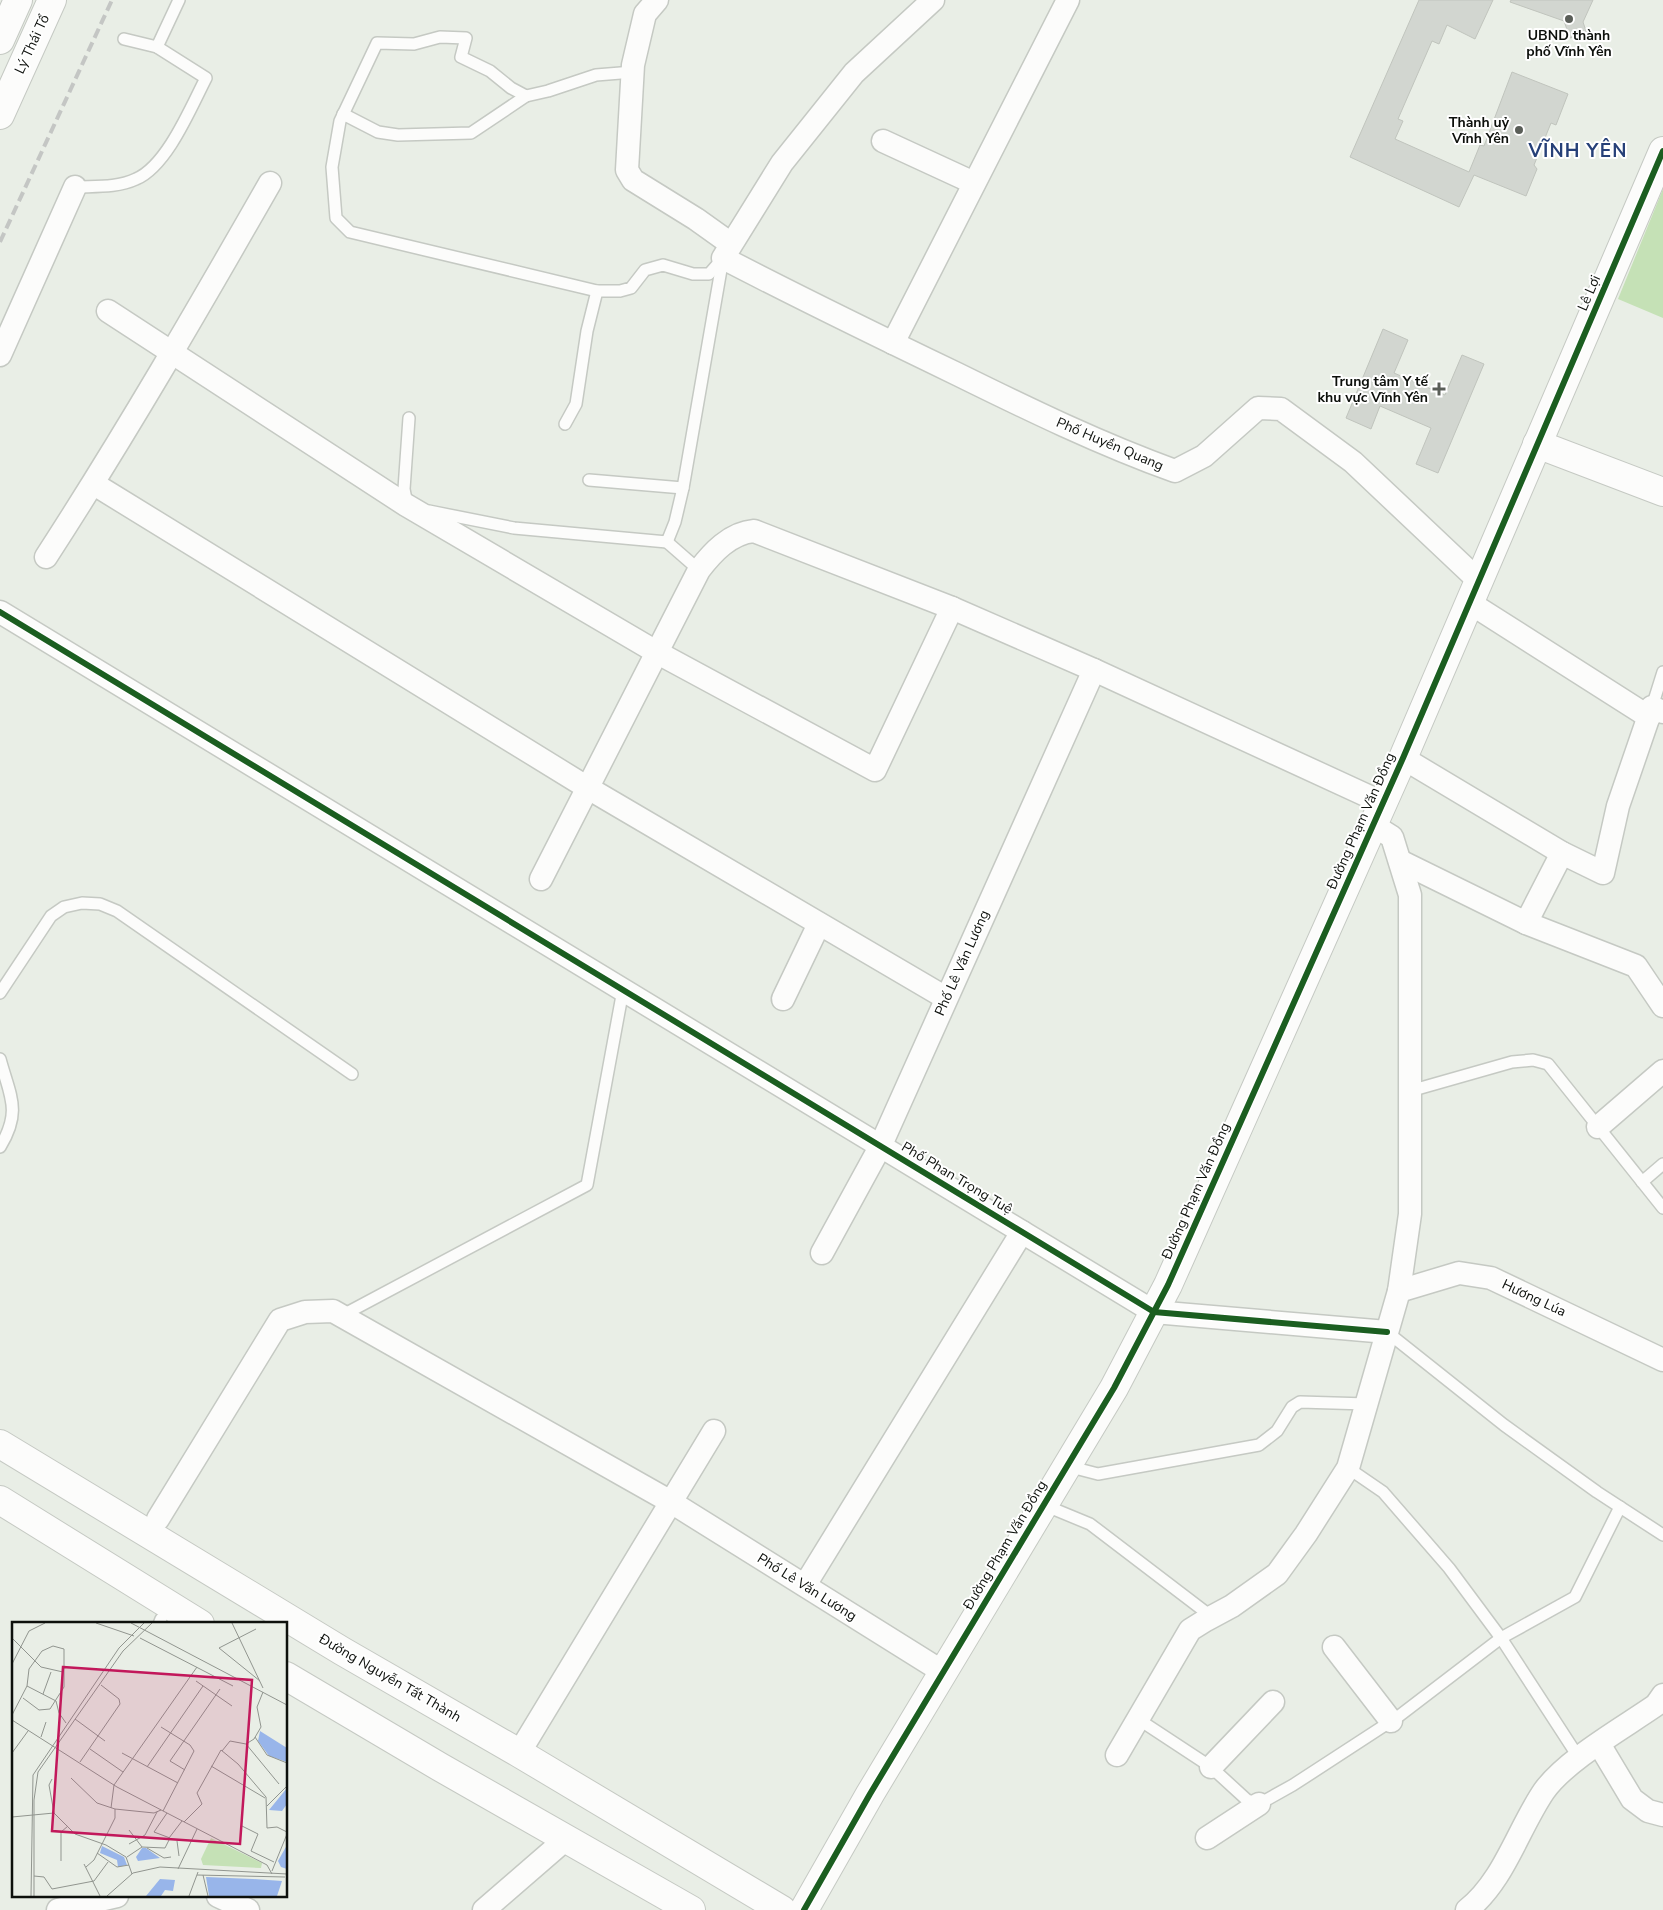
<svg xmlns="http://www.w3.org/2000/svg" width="1663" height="1910" font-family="'Nunito Sans',sans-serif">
<rect width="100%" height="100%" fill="#e9eee6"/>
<polygon fill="#c5e1b6" points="1663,189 1663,318 1618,299"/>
<g fill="#d2d6d0" stroke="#c0c4bd">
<polygon points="1419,0 1493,0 1475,39 1447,25 1439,44 1432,41 1398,119 1403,121 1395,139 1469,172 1480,145 1484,146 1512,72 1568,94 1556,125 1551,123 1534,165 1537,169 1526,196 1474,175 1459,207 1350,157"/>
<polygon points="1511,0 1593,0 1583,22 1587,34 1570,38 1564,21 1510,2"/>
<polygon points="1383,329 1408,340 1394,373 1445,395 1462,355 1484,364 1438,473 1416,464 1431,428 1380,406 1371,429 1346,418"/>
</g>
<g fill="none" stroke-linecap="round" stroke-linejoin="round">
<g stroke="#c5c9c3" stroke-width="14">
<g id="lane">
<polyline points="157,47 179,0"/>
<polyline points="633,72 596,75 548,91 526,96 511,88 490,71 461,57 466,38 440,37 414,44 377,43 340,121 332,167 336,218 350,232 597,291 620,291 631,288 645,270 663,265 693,274 709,274 723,258"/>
<polyline points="343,114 378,132 398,135 471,133 526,96"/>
<path d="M75 187C95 186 117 188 136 179 167 166 191 107 206 78L157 47 124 39"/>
<polyline points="565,424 576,404 587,331 597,291"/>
<polyline points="589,480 683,488"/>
<polyline points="407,505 404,489 409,418"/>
<polyline points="429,511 514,528 667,542 675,522 683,488 723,258"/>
<polyline points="667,542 699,570"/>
<polyline points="1652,707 1663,672"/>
<polyline points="0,993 51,916 64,907 82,903 100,904 117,911 352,1074"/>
<path d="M0 1059C10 1096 22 1111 0 1147"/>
<polyline points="1410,1091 1512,1062 1533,1060 1548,1064 1663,1208"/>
<polyline points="1642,1182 1663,1164"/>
<polyline points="341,1316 587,1185 623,990"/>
<polyline points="1387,1332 1504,1425 1597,1492 1663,1535"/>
<polyline points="1067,1466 1098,1474 1259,1445 1277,1431 1292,1407 1300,1402 1367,1404"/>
<polyline points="1348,1468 1383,1492 1449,1568 1501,1638 1579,1758"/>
<polyline points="1044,1505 1090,1524 1212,1617"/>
<polyline points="159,1624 161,1619"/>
<polyline points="1138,1719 1211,1767 1247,1800 1259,1804 1293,1785 1399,1716 1501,1638 1575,1597 1620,1507"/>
</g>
</g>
<g stroke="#c5c9c3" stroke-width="25">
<g id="street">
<polyline points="657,0 645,14 633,65 627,170 633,180 696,219 731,244"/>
<path d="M933 0 854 73 782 163 723 258C800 298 878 336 957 374 1028 409 1100 444 1175 471L1204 456 1258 408 1281 409 1353 462 1479 581"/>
<polyline points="883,141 974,183"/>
<polyline points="108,311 406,505 658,653 875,770 952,608"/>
<polyline points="893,343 1068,0"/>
<polyline points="0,355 75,187"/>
<polyline points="94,484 588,788 946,998"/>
<path d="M46 557C125 435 198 309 270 183"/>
<polyline points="1470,603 1649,717"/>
<polyline points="0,612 1154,1312 1387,1332"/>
<polyline points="1403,758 1562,853 1603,873 1618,806 1652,707 1663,712"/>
<polyline points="1400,861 1526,923 1636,966 1663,1006"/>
<path d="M541 879 699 570C712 553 730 533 754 531L952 608 1094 670 1383 803"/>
<polyline points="1526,923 1562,853"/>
<polyline points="783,999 819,924"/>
<polyline points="1598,1127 1663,1071"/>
<polyline points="822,1253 880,1147 1094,670"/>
<polyline points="1399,1291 1459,1273 1491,1278 1663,1360"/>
<polyline points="158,1519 280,1320 305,1312 333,1311 671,1502 943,1672"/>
<polyline points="805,1585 1022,1232"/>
<polyline points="1334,1647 1391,1721"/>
<polyline points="1599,1744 1632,1799 1648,1811 1663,1815"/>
<polyline points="519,1753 714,1431"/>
<polyline points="1117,1755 1190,1630 1206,1620 1232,1606 1277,1574 1306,1534 1348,1468 1399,1291 1410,1214 1410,895 1392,837 1373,825"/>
<polyline points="1211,1767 1273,1702"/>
<polyline points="1207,1838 1259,1804"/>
<polyline points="218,1896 248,1910"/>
<polyline points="58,1910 117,1896"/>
<polyline points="484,1910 566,1839"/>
<path d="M1467 1910C1504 1881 1518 1829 1544 1791 1566 1760 1623 1728 1656 1705L1663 1695"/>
</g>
</g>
<g stroke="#c5c9c3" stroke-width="30">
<g id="secondary">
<polyline points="0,40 18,0"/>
<polyline points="0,115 52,0"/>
<polyline points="1537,444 1663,492"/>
<polyline points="0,1444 342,1651 519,1753 782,1910"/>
<polyline points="0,1500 200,1624"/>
<polyline points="286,1676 440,1767 691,1910"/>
<polyline points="804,1910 870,1794 1114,1388 1168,1285 1403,758 1663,151"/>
</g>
</g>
<use href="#lane" stroke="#fcfcfb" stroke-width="11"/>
<use href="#street" stroke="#fcfcfb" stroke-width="22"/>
<use href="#secondary" stroke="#fcfcfb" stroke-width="28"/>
<polyline stroke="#c4c6c4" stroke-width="4" stroke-dasharray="10 5" stroke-linecap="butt" points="0,242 112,0"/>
<g stroke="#fff" stroke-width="9">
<g id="cycleway">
<polyline points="0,612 1154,1312 1387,1332"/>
<polyline points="804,1910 870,1794 1114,1388 1168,1285 1403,758 1663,151"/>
</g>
</g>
<use href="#cycleway" stroke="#1b5e20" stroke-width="6"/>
</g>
<g fill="#5a5e58" stroke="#fff" stroke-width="2">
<circle cx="1569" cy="19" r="5"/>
<circle cx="1519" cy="130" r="5"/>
<path d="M1436.5 381.5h5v5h5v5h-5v5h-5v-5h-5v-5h5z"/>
</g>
<g text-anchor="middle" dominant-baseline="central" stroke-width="4" stroke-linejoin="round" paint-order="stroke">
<g font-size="14" font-weight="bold" fill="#0d100c" stroke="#fff" text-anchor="end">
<text x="1569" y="35" text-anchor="middle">UBND thành<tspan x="1569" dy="16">phố Vĩnh Yên</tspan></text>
<text x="1509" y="122">Thành uỷ<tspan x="1509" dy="16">Vĩnh Yên</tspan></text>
<text x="1428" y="381">Trung tâm Y tế<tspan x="1428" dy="16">khu vực Vĩnh Yên</tspan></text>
</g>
<g font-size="14" fill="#0d100c" stroke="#fff">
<text transform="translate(32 44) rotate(-65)">Lý Thái Tổ</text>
<text transform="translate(1589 293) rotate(-67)">Lê Lợi</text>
<text transform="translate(1110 444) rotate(23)">Phố Huyền Quang</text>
<text transform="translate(1361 821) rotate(-66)">Đường Phạm Văn Đồng</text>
<text transform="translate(962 963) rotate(-66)">Phố Lê Văn Lương</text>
<text transform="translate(957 1178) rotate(31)">Phố Phan Trọng Tuệ</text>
<text transform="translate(1196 1191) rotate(-66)">Đường Phạm Văn Đồng</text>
<text transform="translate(1534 1298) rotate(25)">Hương Lúa</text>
<text transform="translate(1005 1545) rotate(-59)">Đường Phạm Văn Đồng</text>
<text transform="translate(807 1587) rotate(32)">Phố Lê Văn Lương</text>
<text transform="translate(390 1678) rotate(30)">Đường Nguyễn Tất Thành</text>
</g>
<g font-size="19" font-weight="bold" letter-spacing="1" fill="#264078" stroke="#fff">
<text x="1578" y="151">VĨNH YÊN</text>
</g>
</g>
<g transform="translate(12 1622)">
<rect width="275" height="275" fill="#e9eee6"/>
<path d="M199 216 250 241 249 246 191 243 189 237Z" fill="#c5e1b6"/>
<path d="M248 109 275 126V140L257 134 246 119ZM275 166V182L270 189 257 188ZM275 223V247L269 245 266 239ZM90 224 112 235 115 243 106 245 105 238 88 231ZM130 226H134L148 236 126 239 124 235ZM194 255 241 257 270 259 265 274H197ZM148 257 163 258 161 269 153 268 149 274H134Z" fill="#98b5ea"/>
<path fill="none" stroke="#91958f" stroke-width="1" d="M84 1 122 14M119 1 275 83M220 1 251 66M244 7 207 26 248 59M0 16 29 45 51 50M128 16 221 64M0 42 17 9 33 1M184 59 220 84M15 64 44 79 47 91 54 101M31 72 39 50M0 93 15 64 17 47 30 29 41 24 52 27V65L38 87 27 88 11 76M63 97 93 119M0 98 105 165 255 243 260 252M149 105 178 123 182 129 151 189M29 115 34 100M243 115 255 133 275 141M234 122 242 117 249 105 245 85 251 70M78 127 111 150M210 129 218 119 234 122 267 162M0 131 16 109M110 131 166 161M68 140 108 82 107 77 89 63M199 144 253 176M135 145 191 64M173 148 158 139 208 67M59 156 85 181 103 187 142 191 149 188M40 157 37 163 42 191 63 212 94 223 114 235 120 252M255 184 275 164M99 186 102 163 185 45M0 195 42 191M172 200 190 182 185 171 209 128 226 142 254 175 255 206 265 205 275 210M230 204 246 212 239 229 262 240M117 208 130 225 153 226 158 216 142 210 155 191M157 216 170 199M165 219 167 234M117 222 133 213 145 190M135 226 152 236 159 235M85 231 105 245 117 243M115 235 130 225M49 239V210L56 204M72 242 88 274M74 245 82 238 103 196V187M166 247 185 207M260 249 275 212M185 253 273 255M191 253 196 274M22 254 32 255 40 267 82 259 96 240M19 274 21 153 107 26 132 1M22 274V178L26 150 111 29 140 1M95 274 121 251 148 245 275 252M177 274 186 250"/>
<path fill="#c2185b" fill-opacity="0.15" stroke="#c2185b" stroke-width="2.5" d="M51 45 240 58 228 222 40 209Z"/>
<rect width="275" height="275" fill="none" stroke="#0d100c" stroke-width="2.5"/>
</g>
</svg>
